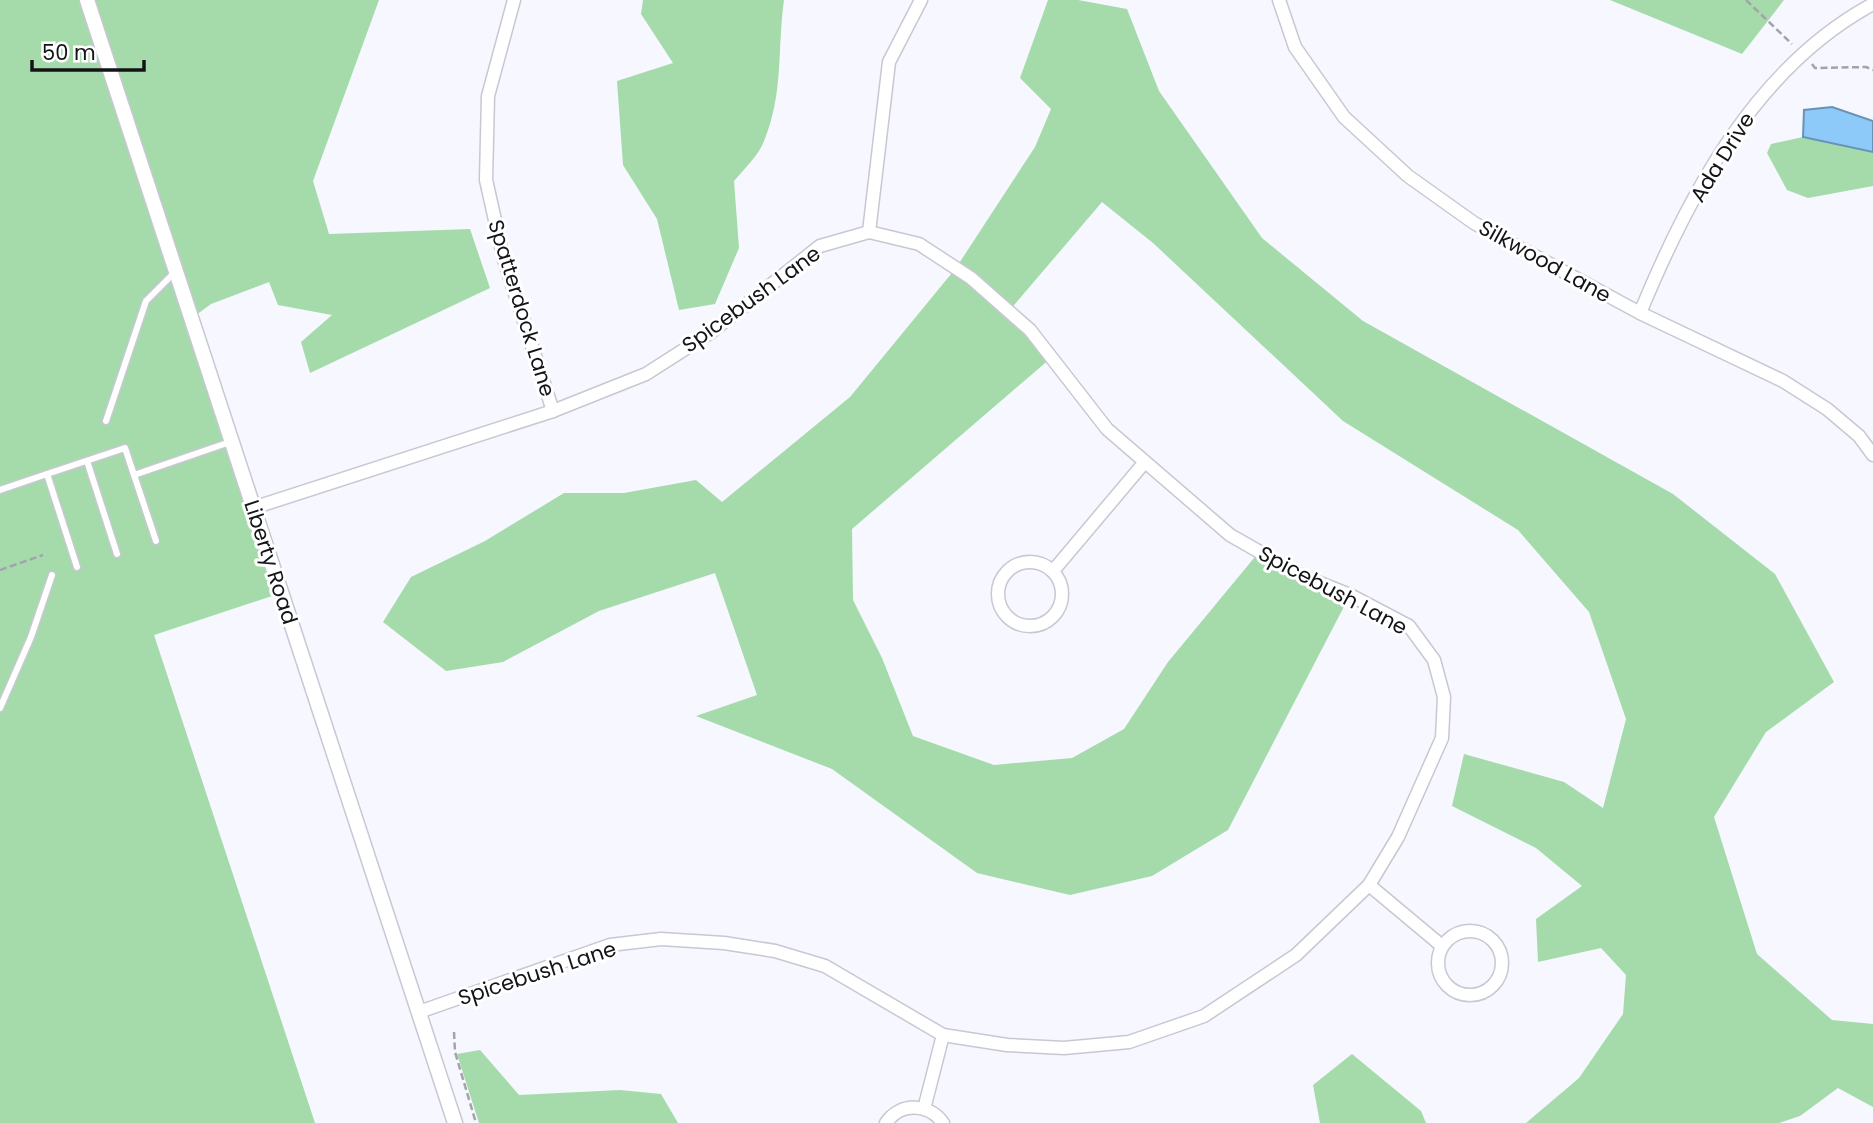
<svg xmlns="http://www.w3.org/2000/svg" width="1873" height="1123" font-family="Poppins,sans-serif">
<rect width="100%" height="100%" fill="#f6f7ff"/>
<g fill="#a5dbaa">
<polygon points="0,0 379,0 313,181 329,234 470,229 490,288 310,373 301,342 332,315 278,305 269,282 211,304 192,318 281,593 154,635 315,1123 0,1123"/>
<path d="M643 0H784C777 50 784 92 764 141 759 155 744 169 734 181L739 248 715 304 679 310 657 219 623 165 617 81 673 63 641 14Z"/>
<polygon points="1048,0 1078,0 1127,9 1159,91 1262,238 1363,321 1673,494 1775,574 1834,682 1766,732 1714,817 1757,954 1832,1020 1873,1024 1873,1107 1838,1088 1800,1116 1779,1123 1526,1123 1579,1078 1623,1014 1626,975 1601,948 1538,962 1536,919 1582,886 1536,848 1452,806 1464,754 1564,782 1603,808 1626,719 1589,612 1518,530 1343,421 1153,243 1102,202 1009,311 1051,358 852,529 853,600 882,658 913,736 994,765 1072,758 1124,729 1168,662 1259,552 1350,595 1228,830 1152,876 1070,895 977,873 832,769 696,716 757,695 715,573 599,611 503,662 446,671 383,622 411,577 485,541 564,493 624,493 696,480 722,502 850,397 956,268 1035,147 1051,109 1020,78"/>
<polygon points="1610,0 1784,0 1742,54"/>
<polygon points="1803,137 1873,152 1873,186 1808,198 1787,190 1767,153 1771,144"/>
<polygon points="480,1050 519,1095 620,1090 661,1094 678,1123 479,1123 457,1054"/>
<polygon points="1352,1054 1421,1111 1426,1123 1320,1123 1313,1085"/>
</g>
<polygon fill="#8dc9f9" stroke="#6893b5" stroke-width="2" points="1832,107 1873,121 1873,152 1803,137 1804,110"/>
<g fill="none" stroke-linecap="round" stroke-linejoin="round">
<g stroke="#c7c8d2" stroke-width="9">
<g id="service">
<polyline points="106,421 146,301 174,273"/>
<polyline points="87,461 117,554"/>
<polyline points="0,490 47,474"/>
<polyline points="156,541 134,475 230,442"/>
<polyline points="77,567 47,474 125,448 134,475"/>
<polyline points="0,708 31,637 52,575"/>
</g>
</g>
<g stroke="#c7c8d2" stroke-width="15">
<g id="minor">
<polyline points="514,0 488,96 486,180 504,260 553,411"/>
<polyline points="1279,0 1295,47 1344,117 1408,176 1474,223 1640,313 1783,381 1827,409 1859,436 1873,455"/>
<polyline points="869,232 889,62 921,0"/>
<path d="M1640 313C1689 194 1756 67 1873 4"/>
<polyline points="253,508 553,411 646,374 710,333 820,246 869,232 919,244 971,278 1030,330 1107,429 1230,535 1300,575 1350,595 1409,626 1434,660 1444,697 1442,738 1398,837 1369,885 1296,955 1204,1016 1129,1042 1064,1048 1007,1045 943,1035 825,966 775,951 724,943 661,939 610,945 419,1012"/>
<circle cx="1030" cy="594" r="32"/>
<polyline points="1053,571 1144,463"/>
<polyline points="1369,885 1442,946"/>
<circle cx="1470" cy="963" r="32"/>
<polyline points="924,1109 943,1035"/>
<path d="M886 1123C900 1102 929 1103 943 1123"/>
</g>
</g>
<g stroke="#c7c8d2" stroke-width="17">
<polyline id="tertiary" points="87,0 455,1123"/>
</g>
<g stroke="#a3a4ab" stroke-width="2.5" stroke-dasharray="7 3.5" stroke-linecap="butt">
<polyline points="1746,0 1792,44"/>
<polyline points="1812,64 1815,68 1866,67 1873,70"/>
<polyline points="0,570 43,555"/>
<polyline points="454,1032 455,1052 476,1123"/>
</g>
<use href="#service" stroke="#fff" stroke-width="6"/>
<use href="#minor" stroke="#fff" stroke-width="12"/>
<use href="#tertiary" stroke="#fff" stroke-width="14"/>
</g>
<g text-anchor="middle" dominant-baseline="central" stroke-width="6" stroke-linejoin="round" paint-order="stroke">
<g font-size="21" fill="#131417" stroke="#fff">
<text transform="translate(1722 157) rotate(-58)">Ada Drive</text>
<text transform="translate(1545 261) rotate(29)">Silkwood Lane</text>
<text transform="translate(751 299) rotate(-36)">Spicebush Lane</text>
<text transform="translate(522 308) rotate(73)">Spatterdock Lane</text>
<text transform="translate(271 562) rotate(72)">Liberty Road</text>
<text transform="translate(1333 590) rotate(28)">Spicebush Lane</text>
<text transform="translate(537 973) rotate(-18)">Spicebush Lane</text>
</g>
</g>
<path d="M32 60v10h112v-10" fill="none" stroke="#131417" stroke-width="3.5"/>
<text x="42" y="60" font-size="21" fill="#131417" stroke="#ffffff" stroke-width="5" paint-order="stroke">50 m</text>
</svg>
